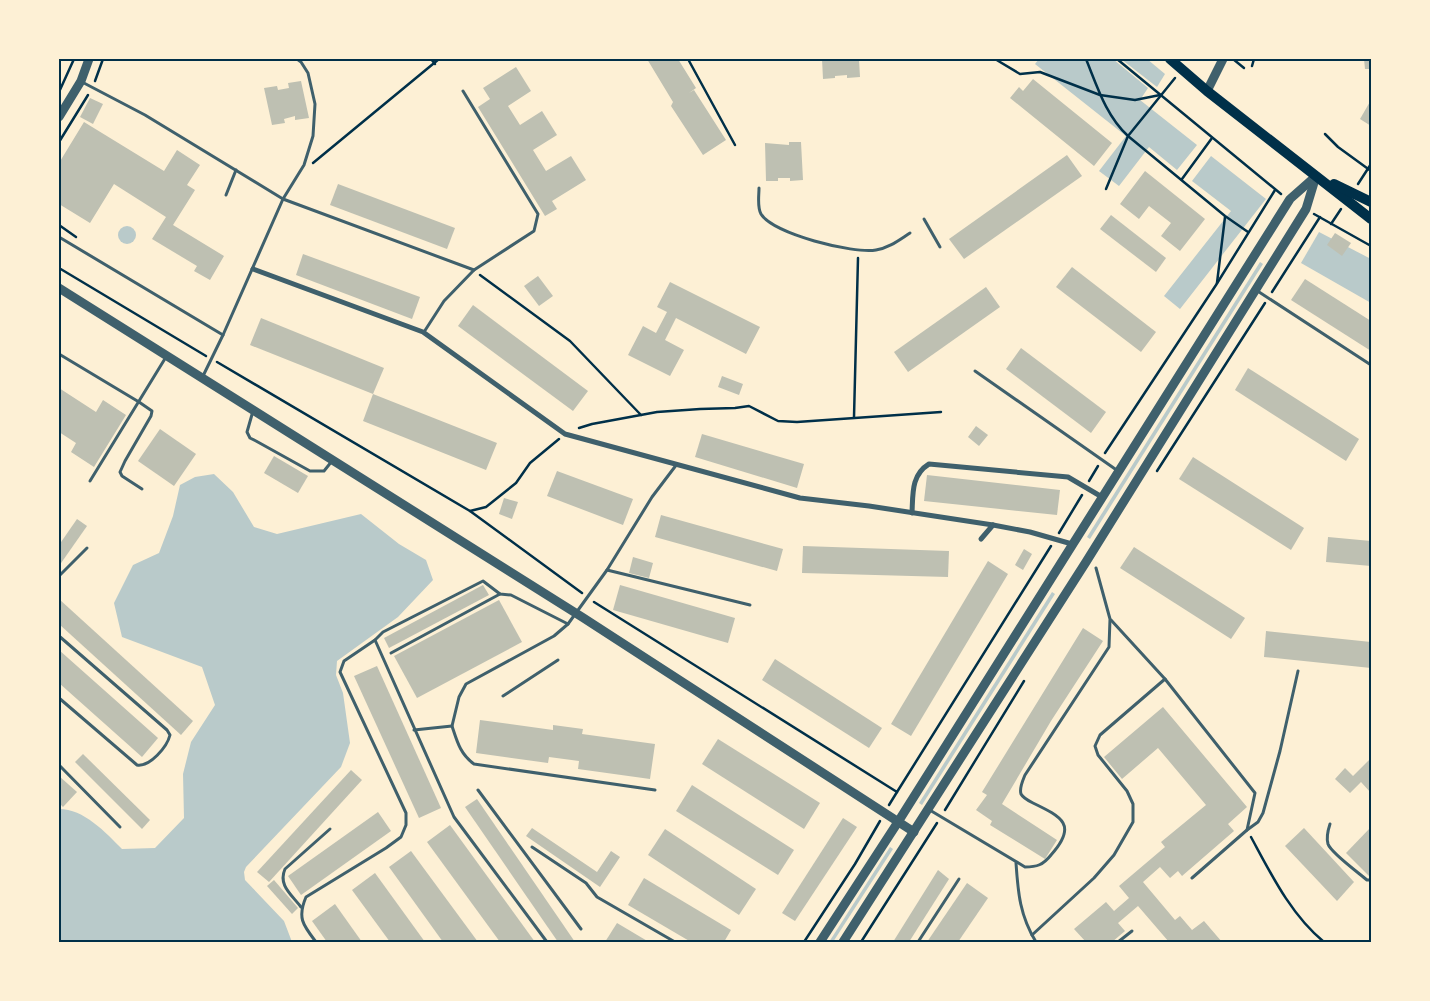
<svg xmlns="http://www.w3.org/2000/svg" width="1430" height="1001" font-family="Ubuntu,sans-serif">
<rect width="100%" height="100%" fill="#fdf0d5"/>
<g fill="#b9caca">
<polygon points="1039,59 1113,59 1148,88 1140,100 1197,145 1177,170 1149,147 1119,186 1099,171 1126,136 1035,64"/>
<polygon points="1121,59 1147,59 1165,74 1157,87"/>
<polygon points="1211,156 1266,199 1180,309 1164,296 1231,211 1192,181"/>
<circle cx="127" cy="235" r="9"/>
<polygon points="1319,232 1371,259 1371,303 1301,263"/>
<polygon points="1260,262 1263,264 1090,539 1087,537"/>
<path d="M214 474 233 492 254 527 277 534 361 514 399 544 426 560 433 580 398 617 337 661 336 675 343 693 350 743 341 767 246 867 244 872 245 880 284 921 292 942H59V809C84 809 105 832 122 849L155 848 184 818 183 774 191 742 215 705 202 667 122 637 114 603 133 565 159 553 173 516 180 485 195 477Z"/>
<polygon points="1052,592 1055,594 922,805 919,803"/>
<polygon points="890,847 893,849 833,942 829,942"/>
</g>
<g fill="#bec0b2">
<polygon points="647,59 678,59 696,88 689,93 694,90 726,140 703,155 671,106 673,102"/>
<polygon points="822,59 859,59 860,77 847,78 847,75 835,76 835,78 823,79"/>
<polygon points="1364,59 1371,59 1371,69 1365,69"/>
<polygon points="516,67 531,91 508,106 520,125 542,111 557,135 533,150 546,171 571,156 586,180 552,201 557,209 545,216 478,107 490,99 483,88"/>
<polygon points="1033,79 1112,143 1094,166 1010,98 1019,87 1023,91"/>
<polygon points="301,81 309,118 295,120 295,116 284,119 285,123 272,125 264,88 277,86 278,90 289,88 288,83"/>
<polygon points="90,98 103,104 93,124 80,117"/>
<polygon points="1371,100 1371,126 1360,119"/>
<polygon points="84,122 164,171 177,150 200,165 187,185 195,190 173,225 224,256 210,280 194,271 197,266 152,239 166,217 114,184 90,223 59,204 59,163"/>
<polygon points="789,142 801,142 803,180 790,181 790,178 778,178 778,181 766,181 765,143 789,145"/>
<polygon points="1067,155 1082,176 964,259 949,239"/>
<polygon points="1145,171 1205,219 1180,251 1161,236 1171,223 1149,206 1139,219 1120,204"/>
<polygon points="338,184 455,228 447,249 330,205"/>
<polygon points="1111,215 1166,258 1156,272 1100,229"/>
<polygon points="1335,233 1351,243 1342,256 1327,245"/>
<polygon points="303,254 420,297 412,319 296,275"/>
<polygon points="1072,267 1156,332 1141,352 1056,287"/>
<polygon points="538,276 553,296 539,306 524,286"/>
<polygon points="1305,279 1371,321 1371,351 1291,300"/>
<polygon points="670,282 760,327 746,354 676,318 665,340 684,350 670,376 628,355 643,326 656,333 667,312 657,307"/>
<polygon points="986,287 1000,307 908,372 894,352"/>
<polygon points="473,305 588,391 573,411 458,326"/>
<polygon points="261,318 384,368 373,394 250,345"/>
<polygon points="1021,348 1106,412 1091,433 1006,369"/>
<polygon points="1248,368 1359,439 1346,461 1235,390"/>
<polygon points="722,376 743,384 739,395 718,387"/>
<polygon points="59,388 96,412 103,400 126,415 94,467 71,452 76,443 59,432"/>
<polygon points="373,394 497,443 486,470 363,421"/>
<polygon points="976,426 988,435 979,446 968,437"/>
<polygon points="160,429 196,454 174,486 138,461"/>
<polygon points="702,434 804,464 797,488 695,457"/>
<polygon points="274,456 308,476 298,493 264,473"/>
<polygon points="1193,457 1304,528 1291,550 1179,479"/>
<polygon points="557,471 633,499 623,525 547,496"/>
<polygon points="927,475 1060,490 1057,515 924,501"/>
<polygon points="504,498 518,502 512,519 499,514"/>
<polygon points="661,515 783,549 777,571 655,537"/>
<polygon points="77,519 87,526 59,566 59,545"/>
<polygon points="1328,537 1371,541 1371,566 1326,562"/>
<polygon points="803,546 949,551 948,577 802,573"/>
<polygon points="1134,547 1245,618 1231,639 1120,568"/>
<polygon points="1024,549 1032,554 1023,570 1015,565"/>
<polygon points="633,557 653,563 649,578 629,573"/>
<polygon points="988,561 1008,574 911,736 891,724"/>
<polygon points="483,585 489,595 389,648 384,638"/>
<polygon points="620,585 735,618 728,643 613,610"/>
<polygon points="59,599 193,721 181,735 59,624"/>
<polygon points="499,600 522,642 417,698 394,656"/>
<polygon points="1083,628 1103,641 1051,721 1002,804 1057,840 1045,859 990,825 992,821 976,810 987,795 982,792"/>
<polygon points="1266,631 1371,642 1371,668 1264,657"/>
<polygon points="59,650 158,738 142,757 59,683"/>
<polygon points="775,659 882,728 869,748 762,680"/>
<polygon points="377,666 441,808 419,818 354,676"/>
<polygon points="1163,707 1247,807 1228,824 1234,831 1182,876 1178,871 1170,878 1160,867 1143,882 1175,920 1180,916 1192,930 1204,921 1222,942 1169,942 1138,906 1118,923 1125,931 1112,942 1086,942 1074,929 1106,902 1114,911 1129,898 1119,886 1165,847 1161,842 1206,805 1158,748 1122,779 1104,757"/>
<polygon points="480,720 553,730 553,725 583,729 582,734 655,744 650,779 578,769 579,761 549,757 548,763 476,753"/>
<polygon points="718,739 820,803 804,829 702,764"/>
<polygon points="83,754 150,820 142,829 75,762"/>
<polygon points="1371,758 1371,793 1361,782 1350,793 1335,779 1345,768 1353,776"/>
<polygon points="351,770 362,780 269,882 257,872"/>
<polygon points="59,776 77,792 63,807 59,803"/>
<polygon points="692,785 794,850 778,875 676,811"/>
<polygon points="477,799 575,942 558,942 465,807"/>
<polygon points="378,812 391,831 301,895 288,876"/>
<polygon points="843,818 857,827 795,921 782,913"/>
<polygon points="450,825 535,942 500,942 427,842"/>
<polygon points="1371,827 1371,874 1369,876 1346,853"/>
<polygon points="532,828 597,872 611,851 620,857 600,887 526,836"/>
<polygon points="1304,828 1354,882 1337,901 1285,846"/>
<polygon points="665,829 756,889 739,915 648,855"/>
<polygon points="411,851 478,942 443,942 389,867"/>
<polygon points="938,870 949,879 909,942 893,942"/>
<polygon points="375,873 425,942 390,942 352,890"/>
<polygon points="644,878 731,930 724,942 691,942 628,905"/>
<polygon points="274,880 298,908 292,914 267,886"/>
<polygon points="967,883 988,898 958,942 927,942"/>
<polygon points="335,904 362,942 327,942 312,921"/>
<polygon points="617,923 649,942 605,942"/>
</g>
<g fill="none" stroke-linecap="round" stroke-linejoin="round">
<g stroke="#003049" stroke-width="2.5">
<polyline points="431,59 435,64"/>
<polyline points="688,59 735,145"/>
<polyline points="995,59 1020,74 1040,72 1100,95 1135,100 1160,95"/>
<path d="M1086 59C1097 86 1106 116 1128 136L1106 189"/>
<polyline points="1117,59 1281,194"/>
<polyline points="1233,59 1244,68"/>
<polyline points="1252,66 1254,59"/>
<polyline points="1175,78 1128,136 1225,216 1248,232"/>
<polyline points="95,81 103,59"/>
<polyline points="59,92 74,59"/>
<polyline points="1325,134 1338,147 1371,171"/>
<polyline points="59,142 88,95"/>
<polyline points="313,163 439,59"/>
<polyline points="1182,179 1212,138"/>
<polyline points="1358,184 1371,164"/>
<polyline points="1314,214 1371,246"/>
<polyline points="1331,224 1341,209"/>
<polyline points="59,225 76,237"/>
<polyline points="59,268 206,356"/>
<polyline points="480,275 570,341 641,415"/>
<polyline points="1217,283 1225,217"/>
<polyline points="1272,292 1320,217"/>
<polyline points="217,362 470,511 582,593"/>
<polyline points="854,417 858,258"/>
<polyline points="579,428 592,424 657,412 700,409 735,408 749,406 778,421 797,422 941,412"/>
<polyline points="1105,453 1216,285 1275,190"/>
<polyline points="1157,471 1265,303"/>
<polyline points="1089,481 1098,466"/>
<polyline points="470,511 486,507 516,483 530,463 559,439"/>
<polyline points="1059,533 1082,495"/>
<polyline points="594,602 897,792 1051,546"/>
<polyline points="889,805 897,792"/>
<polyline points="945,810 1024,681"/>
<path d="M1251 837C1271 874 1291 915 1324 942"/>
<polyline points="804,942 855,864 880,821"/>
<polyline points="861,942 937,823"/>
</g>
<g stroke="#3f606c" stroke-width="3">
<polyline points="82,82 145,115 283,199 474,270"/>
<path d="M759 188C759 196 757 207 761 214 773 234 853 254 876 250 889 248 899 240 910 233"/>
<polyline points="226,195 236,170"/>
<polyline points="924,219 940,247"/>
<polyline points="59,237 223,335"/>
<polyline points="1256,290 1371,365"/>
<polyline points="424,332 444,301 474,270 534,231 538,214 463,91"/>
<polyline points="59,354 139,402 152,411 151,416 125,461 120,472 122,476 142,489"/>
<polyline points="975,371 1118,471"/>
<polyline points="203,376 223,335 283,199 304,165 313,136 315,104 308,73 301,62 297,59"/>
<polyline points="253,411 247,432 250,438 256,441 310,471 324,471 332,461"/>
<polyline points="90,481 166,357"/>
<polyline points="607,570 750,605"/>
<polyline points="59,576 87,548"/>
<polyline points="1111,620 1165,679 1255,793 1247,830 1192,878"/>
<path d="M59 636 167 730 170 735C167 747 150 767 137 765L59 698"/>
<polyline points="375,640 383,632 483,581 500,594 511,595 568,624"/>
<polyline points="391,653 500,594"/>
<polyline points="503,696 558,660"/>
<polyline points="452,726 459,697 466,684 554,636 568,624 607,570 652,497 677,464"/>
<path d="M414 730 452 726C457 741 460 754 474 764L655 790"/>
<polyline points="59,765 120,827"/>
<polyline points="478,790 581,929"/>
<path d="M928 809 1025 867C1037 867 1043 865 1051 855 1078 825 1062 817 1033 803 1029 801 1023 798 1021 794 1019 788 1023 780 1025 775L1109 647 1110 619 1096 568"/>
<path d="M1330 824C1328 830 1326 837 1328 844 1331 853 1359 873 1367 880H1371"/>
<polyline points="1247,830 1258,822 1263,813 1280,751 1298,671"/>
<polyline points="532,847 586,883 597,897 675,942"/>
<path d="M1016 863C1018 893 1020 916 1036 942"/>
<path d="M301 907C291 894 278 885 285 869L330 829"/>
<polyline points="1032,935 1094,878 1114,855 1133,822 1133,804 1127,791 1098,755 1095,746 1100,735 1165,679"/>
<path d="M316 942C303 925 297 918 306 897L386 848 401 837 406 825V813L340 672 344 661 375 640 454 817 547 942"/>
<polyline points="918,942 959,879"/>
<polyline points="1118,942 1132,931"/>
</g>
<g stroke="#3f606c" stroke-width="5">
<polyline points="253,269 423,332 565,434 800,498 869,506 993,525 1030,532 1072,544"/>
<path d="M912 513C913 494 911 475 929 464L1068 477 1102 497"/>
<polyline points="981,539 993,525"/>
</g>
<g stroke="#3f606c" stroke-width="9">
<polyline points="1207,91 1223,59"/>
<polyline points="59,117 81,81 89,59"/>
<polyline points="59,288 582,617 914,832"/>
<polyline points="820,942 898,822 1290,199 1316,176"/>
<polyline points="843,942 1086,562 1306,209 1316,176"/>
</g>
<g stroke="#003049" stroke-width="10">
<polyline points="1170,59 1207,91 1371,219"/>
<polyline points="1334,184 1371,202"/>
</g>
</g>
<rect width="1430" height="1001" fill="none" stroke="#fdf0d5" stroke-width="120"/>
<rect x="60" y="60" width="1310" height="881" fill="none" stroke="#003049" stroke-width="2"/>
</svg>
